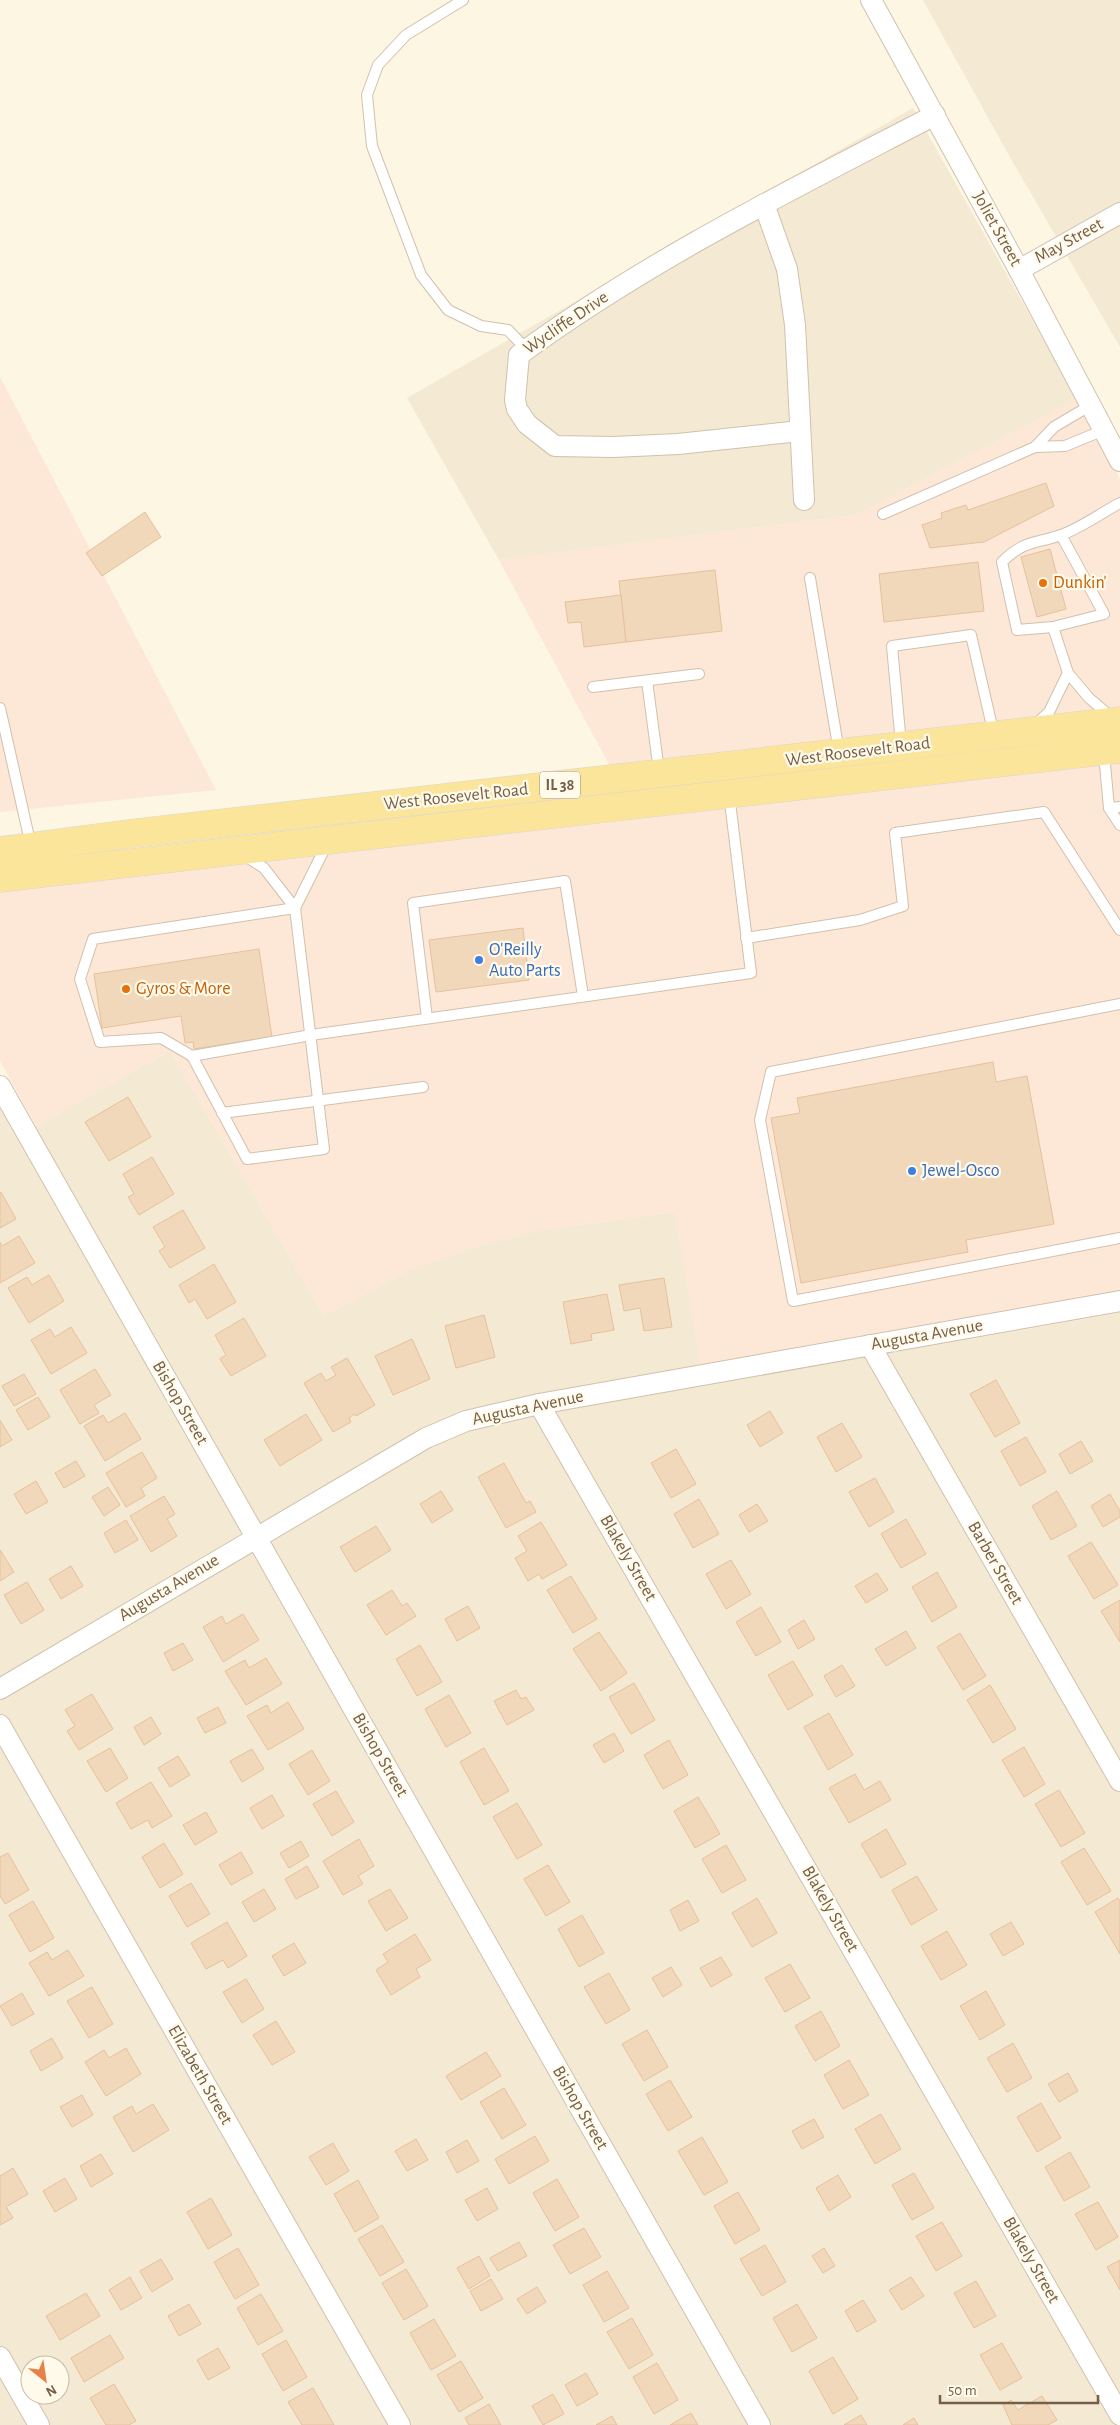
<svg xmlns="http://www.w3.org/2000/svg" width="1120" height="2425" font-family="'Alegreya Sans',sans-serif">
<rect width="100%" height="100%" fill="#fcf6e3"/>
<g fill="#f4e9d2" fill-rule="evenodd">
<polygon points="923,0 1120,0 1120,347 1007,152"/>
<polygon points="913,108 1077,399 856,515 499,560 407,398"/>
<path d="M170 1051 324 1316 406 1272 482 1245 542 1230 675 1212 705 1385 1120 1313V2425H0V1105L18 1136ZM30 2365H60V2395H30Z"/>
</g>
<g fill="#fde7d7">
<polygon points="0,377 216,790 0,812"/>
<polygon points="1077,399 1120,479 1120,708 612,770 499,560 856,515"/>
<polygon points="1120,761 1120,1313 704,1385 674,1212 542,1230 482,1245 406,1272 324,1316 170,1051 36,1126 0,1061 0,890 614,822"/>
</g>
<g fill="#f2d8bb" stroke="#e5c19b">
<polygon points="1046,483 1054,506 984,542 930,548 922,525 942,518 941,513 966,505 968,510"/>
<polygon points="145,512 161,537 102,576 86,553"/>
<polygon points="1050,549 1066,609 1037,617 1021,557"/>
<polygon points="978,562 984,611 884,622 879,574"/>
<polygon points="715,570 722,631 626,642 619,581"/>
<polygon points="621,595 626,642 584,647 581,622 568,623 565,602"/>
<polygon points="523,928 529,980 436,992 429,940"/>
<polygon points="259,949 272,1037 194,1049 193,1042 185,1043 181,1016 102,1028 94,974"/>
<polygon points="993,1062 996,1082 1027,1076 1054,1224 966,1240 968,1252 801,1283 771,1118 800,1113 797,1098"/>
<polygon points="128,1097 151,1137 109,1161 85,1122"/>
<polygon points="152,1157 174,1194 139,1215 128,1197 134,1194 123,1174"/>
<polygon points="1,1192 16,1219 0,1228 0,1193"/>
<polygon points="183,1210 205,1248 170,1268 159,1251 165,1247 153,1227"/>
<polygon points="19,1236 35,1263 0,1283 0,1242 2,1246"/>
<polygon points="214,1264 236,1302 207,1319 195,1299 189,1303 179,1285"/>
<polygon points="49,1275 64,1301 29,1323 8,1288 27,1277 32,1285"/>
<polygon points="664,1278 672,1327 644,1331 640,1308 624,1311 619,1285"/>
<polygon points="607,1294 614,1330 591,1334 592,1340 571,1344 563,1302"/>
<polygon points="484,1315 495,1357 456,1368 445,1326"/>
<polygon points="244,1318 266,1356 231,1376 220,1359 226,1355 215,1335"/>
<polygon points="71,1327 87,1353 51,1374 31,1340 50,1329 55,1337"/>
<polygon points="412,1339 430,1379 393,1395 375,1356"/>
<polygon points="347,1358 375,1405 356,1416 354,1414 349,1418 351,1422 333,1432 304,1383 321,1373 326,1381 336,1375 331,1367"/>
<polygon points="95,1369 111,1395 94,1405 99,1413 80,1424 60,1390"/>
<polygon points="24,1374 36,1394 14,1406 2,1386"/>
<polygon points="996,1380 1020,1423 995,1437 970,1394"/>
<polygon points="38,1397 50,1417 28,1430 16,1410"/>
<polygon points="770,1411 783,1433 760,1447 747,1425"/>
<polygon points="125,1413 141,1439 105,1461 84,1426 103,1415 108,1423"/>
<polygon points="306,1414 322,1440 280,1466 264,1440"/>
<polygon points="0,1420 12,1440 0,1447"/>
<polygon points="842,1423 862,1457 836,1472 817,1437"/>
<polygon points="1026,1437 1046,1472 1020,1486 1001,1451"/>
<polygon points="1081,1441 1093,1461 1070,1474 1059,1454"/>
<polygon points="676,1449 696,1484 671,1498 651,1463"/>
<polygon points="142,1452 157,1478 141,1488 145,1496 126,1507 106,1473"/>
<polygon points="76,1461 85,1476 64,1488 55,1473"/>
<polygon points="504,1463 526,1503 530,1501 536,1512 506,1528 478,1477"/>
<polygon points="875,1478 894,1512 869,1527 849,1492"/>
<polygon points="36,1481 48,1502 26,1514 14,1494"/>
<polygon points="108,1487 120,1505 104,1516 92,1497"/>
<polygon points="441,1491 453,1510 432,1523 420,1504"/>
<polygon points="1057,1491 1077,1526 1051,1540 1032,1506"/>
<polygon points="1110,1494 1120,1511 1120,1517 1103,1527 1091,1506"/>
<polygon points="164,1496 175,1514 167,1519 177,1536 151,1552 130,1516"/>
<polygon points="699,1499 719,1534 693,1548 674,1514"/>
<polygon points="757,1504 768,1521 749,1532 739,1515"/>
<polygon points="906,1519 926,1554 901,1568 881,1534"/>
<polygon points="126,1520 138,1540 115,1553 104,1533"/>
<polygon points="541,1522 567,1565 542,1579 539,1574 528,1581 515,1558 527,1551 518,1536"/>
<polygon points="376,1526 391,1550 355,1572 340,1547"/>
<polygon points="1091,1542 1118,1585 1094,1599 1068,1556"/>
<polygon points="0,1550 14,1572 0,1581"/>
<polygon points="731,1560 751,1594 726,1609 706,1574"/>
<polygon points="71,1566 83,1586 61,1599 49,1579"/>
<polygon points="937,1572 957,1607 932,1622 912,1587"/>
<polygon points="877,1573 888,1590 866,1603 855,1586"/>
<polygon points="571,1576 597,1619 573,1633 547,1590"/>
<polygon points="27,1582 44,1610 21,1624 4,1595"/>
<polygon points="392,1590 402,1606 407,1603 416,1616 386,1635 367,1605"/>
<polygon points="1120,1600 1120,1642 1101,1611"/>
<polygon points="468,1606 480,1628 457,1641 445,1619"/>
<polygon points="761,1607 781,1642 756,1656 736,1622"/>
<polygon points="243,1614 259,1640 223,1662 203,1627 222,1616 226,1624"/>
<polygon points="804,1620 815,1639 798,1649 788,1630"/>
<polygon points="906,1631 916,1648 886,1666 875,1649"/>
<polygon points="599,1632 627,1673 601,1691 573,1649"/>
<polygon points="960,1633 986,1676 963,1690 937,1647"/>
<polygon points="183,1643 193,1660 173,1671 164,1653"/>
<polygon points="420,1645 442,1682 417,1696 396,1659"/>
<polygon points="266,1658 282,1684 246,1705 225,1671 245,1660 249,1668"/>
<polygon points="793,1661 813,1695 788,1710 768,1675"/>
<polygon points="842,1665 855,1686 836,1697 824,1676"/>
<polygon points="634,1683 655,1720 631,1734 609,1697"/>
<polygon points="990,1685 1016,1729 993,1743 967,1700"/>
<polygon points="516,1690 521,1699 526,1697 534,1710 507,1725 494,1701"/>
<polygon points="92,1694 113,1729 79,1750 67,1731 75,1726 65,1710"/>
<polygon points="449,1695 471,1733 446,1747 425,1709"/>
<polygon points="288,1702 304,1729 268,1750 247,1716 267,1705 271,1713"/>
<polygon points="218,1707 226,1723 205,1733 197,1718"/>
<polygon points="829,1713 853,1755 828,1770 804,1727"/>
<polygon points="151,1717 161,1734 144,1745 134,1727"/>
<polygon points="614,1733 624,1751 604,1763 593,1745"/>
<polygon points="669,1740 688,1775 663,1789 644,1755"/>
<polygon points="1024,1747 1045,1784 1024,1797 1002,1760"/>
<polygon points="110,1748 128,1778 106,1792 87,1761"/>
<polygon points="484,1748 509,1791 484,1805 460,1762"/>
<polygon points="252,1749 264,1769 242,1782 230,1761"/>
<polygon points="312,1750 330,1781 308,1795 289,1764"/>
<polygon points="178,1756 190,1775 170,1787 158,1768"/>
<polygon points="855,1774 864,1790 880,1781 891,1800 849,1823 829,1788"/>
<polygon points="151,1782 172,1816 152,1828 148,1820 131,1829 116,1803"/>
<polygon points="1059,1790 1085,1833 1061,1847 1035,1804"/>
<polygon points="336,1791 354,1822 332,1836 313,1804"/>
<polygon points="272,1795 284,1816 262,1829 250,1808"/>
<polygon points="698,1797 720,1834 695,1848 674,1811"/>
<polygon points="517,1803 542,1845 517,1859 493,1817"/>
<polygon points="206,1812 217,1832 195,1845 183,1825"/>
<polygon points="886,1829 906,1864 881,1878 861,1844"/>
<polygon points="359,1839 374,1866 358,1876 363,1884 343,1895 323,1861"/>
<polygon points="301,1841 309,1856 289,1868 280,1853"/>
<polygon points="164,1843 183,1874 160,1888 142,1857"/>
<polygon points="726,1845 746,1880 722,1893 702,1859"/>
<polygon points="1084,1848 1111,1891 1087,1905 1061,1862"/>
<polygon points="241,1852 253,1873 231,1885 219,1865"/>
<polygon points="8,1853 29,1890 5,1904 0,1896 0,1857"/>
<polygon points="548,1865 570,1902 546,1916 524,1879"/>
<polygon points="307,1866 319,1887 296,1899 285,1879"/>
<polygon points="917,1876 937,1910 911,1925 892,1890"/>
<polygon points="191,1883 210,1914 187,1927 169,1896"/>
<polygon points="264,1889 276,1909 254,1922 242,1902"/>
<polygon points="390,1889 408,1918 386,1931 368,1901"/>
<polygon points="757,1898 777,1933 752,1947 732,1913"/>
<polygon points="1118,1898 1120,1901 1120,1954 1095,1912"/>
<polygon points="688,1900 699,1921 680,1931 670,1910"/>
<polygon points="33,1901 54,1938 30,1952 9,1915"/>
<polygon points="582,1915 604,1953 579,1967 558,1929"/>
<polygon points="227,1922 247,1956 228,1968 223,1960 206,1969 191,1943"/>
<polygon points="1011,1922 1024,1944 1003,1956 990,1934"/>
<polygon points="947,1931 967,1965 941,1980 921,1946"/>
<polygon points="415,1934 431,1960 416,1969 420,1977 391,1995 376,1970 388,1962 383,1954"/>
<polygon points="294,1943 306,1963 284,1976 272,1956"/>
<polygon points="68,1950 84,1976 49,1996 29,1963 47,1952 52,1960"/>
<polygon points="721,1957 732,1975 711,1987 700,1968"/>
<polygon points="790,1964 810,1998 785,2012 765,1978"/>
<polygon points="671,1967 682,1985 663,1997 652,1978"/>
<polygon points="609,1973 630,2010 606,2024 584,1987"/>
<polygon points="246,1979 264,2009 242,2023 223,1992"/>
<polygon points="92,1987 113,2024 89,2038 67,2001"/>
<polygon points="986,1991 1005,2025 980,2040 960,2006"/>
<polygon points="22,1993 34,2014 12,2026 0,2006"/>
<polygon points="821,2011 840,2046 815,2061 795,2026"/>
<polygon points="276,2021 295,2052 272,2065 253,2035"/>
<polygon points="647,2030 668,2067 644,2081 622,2044"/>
<polygon points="52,2038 63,2058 41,2071 30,2051"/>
<polygon points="1013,2043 1032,2078 1007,2092 987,2058"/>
<polygon points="126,2048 141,2074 106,2096 85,2062 104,2050 109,2058"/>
<polygon points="486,2052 501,2076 461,2100 446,2076"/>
<polygon points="849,2060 869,2095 843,2109 824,2075"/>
<polygon points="1068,2073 1078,2091 1059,2102 1048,2084"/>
<polygon points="670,2080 692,2117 668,2131 646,2094"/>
<polygon points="504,2088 526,2125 502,2139 480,2102"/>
<polygon points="82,2095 93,2115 72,2127 60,2107"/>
<polygon points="1041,2103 1061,2138 1037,2152 1017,2117"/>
<polygon points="153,2104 169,2130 133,2152 113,2117 132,2106 136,2114"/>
<polygon points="881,2114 901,2149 875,2164 855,2129"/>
<polygon points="814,2119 824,2137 802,2149 792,2131"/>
<polygon points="535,2136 549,2161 509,2184 495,2159"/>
<polygon points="702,2137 728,2182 704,2195 678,2151"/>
<polygon points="416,2139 428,2160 407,2171 395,2151"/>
<polygon points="467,2140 479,2161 457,2173 446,2152"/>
<polygon points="333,2143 349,2171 326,2185 309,2157"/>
<polygon points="1070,2152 1090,2187 1064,2201 1045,2167"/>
<polygon points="101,2154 113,2174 91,2187 80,2166"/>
<polygon points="13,2168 28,2194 6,2207 13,2218 0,2225 0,2176"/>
<polygon points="914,2173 934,2208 912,2220 892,2185"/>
<polygon points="838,2175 851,2197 829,2211 816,2188"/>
<polygon points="65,2178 77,2199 55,2212 43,2191"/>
<polygon points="557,2179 579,2217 555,2231 533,2193"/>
<polygon points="358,2180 379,2218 355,2232 334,2194"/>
<polygon points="487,2188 498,2209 477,2221 465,2200"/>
<polygon points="738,2192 760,2230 735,2244 714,2206"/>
<polygon points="211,2198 232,2235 208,2249 187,2212"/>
<polygon points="1098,2202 1118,2237 1096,2250 1075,2214"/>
<polygon points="942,2222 962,2256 936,2271 916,2236"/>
<polygon points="382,2225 404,2262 380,2276 358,2239"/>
<polygon points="584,2228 601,2257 570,2274 553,2245"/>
<polygon points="519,2242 527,2256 498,2271 490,2258"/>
<polygon points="765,2245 786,2282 762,2296 740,2259"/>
<polygon points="238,2248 259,2285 235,2299 214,2262"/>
<polygon points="824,2248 835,2266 823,2273 812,2256"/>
<polygon points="479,2256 490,2276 469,2289 457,2268"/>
<polygon points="161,2259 173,2279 152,2292 140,2271"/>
<polygon points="1120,2260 1120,2290 1107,2267"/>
<polygon points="406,2269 428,2306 404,2320 382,2283"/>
<polygon points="607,2271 629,2308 604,2322 583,2285"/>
<polygon points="130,2277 142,2298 121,2310 109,2290"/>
<polygon points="911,2277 924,2296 902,2310 889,2290"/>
<polygon points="491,2279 503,2299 481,2311 470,2291"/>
<polygon points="976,2281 996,2316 974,2328 954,2293"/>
<polygon points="537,2287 546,2302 527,2314 517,2299"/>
<polygon points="86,2293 100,2316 60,2340 46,2316"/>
<polygon points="261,2294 283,2331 258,2345 237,2308"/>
<polygon points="863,2300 876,2321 857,2332 845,2311"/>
<polygon points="189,2304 201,2324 179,2336 168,2316"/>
<polygon points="797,2304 817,2338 792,2352 773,2318"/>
<polygon points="632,2318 653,2355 629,2369 607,2332"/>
<polygon points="434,2319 456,2356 431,2370 410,2333"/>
<polygon points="110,2335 124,2358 84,2382 71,2358"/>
<polygon points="286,2340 307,2377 283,2391 262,2354"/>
<polygon points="1002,2343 1022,2378 1000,2390 980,2355"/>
<polygon points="218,2348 230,2368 208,2380 197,2360"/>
<polygon points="833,2357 858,2399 833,2414 809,2371"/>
<polygon points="461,2361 483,2398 459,2412 437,2375"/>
<polygon points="657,2363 678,2400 654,2414 633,2377"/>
<polygon points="586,2373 598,2394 577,2406 565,2385"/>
<polygon points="114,2384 136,2421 129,2425 106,2425 90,2398"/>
<polygon points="313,2388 334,2425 302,2425 288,2402"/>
<polygon points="553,2394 564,2414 543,2425 532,2406"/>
<polygon points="1042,2396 1057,2420 1048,2425 1012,2425 1003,2405 1011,2400 1018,2410"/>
<polygon points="489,2404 501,2425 469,2425 465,2418"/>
<polygon points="691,2413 698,2425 670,2425"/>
<polygon points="861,2415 867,2425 844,2425"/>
<polygon points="612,2416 617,2425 596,2425"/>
<polygon points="914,2418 918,2425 903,2425"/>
</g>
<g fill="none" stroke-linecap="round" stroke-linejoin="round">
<g stroke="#d0c1ad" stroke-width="12">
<g id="lane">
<polyline points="463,0 406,35 378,65 367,95 372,146 421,275 448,310 481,326 508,330 526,349"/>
<polyline points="1091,405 1054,427 1035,447 1065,446 1104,430"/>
<polyline points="883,514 1035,447"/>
<path d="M1061 535 1104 614 1053 627 1017 630 1002 562C1024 540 1035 544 1061 535 1081 528 1101 513 1120 503"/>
<polyline points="810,578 839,752"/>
<polyline points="1053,627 1068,673 1089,698 1110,716"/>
<polyline points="647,681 659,771"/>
<polyline points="593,687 699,674"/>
<polyline points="0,708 31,846"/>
<polyline points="1036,724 1049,712 1068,673"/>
<polyline points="901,744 892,646 971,635 994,735"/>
<polyline points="1104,753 1109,808 1120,807"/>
<polyline points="1109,808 1120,825"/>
<polyline points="245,856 264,868 295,908 327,844"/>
<polygon points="295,908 324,1149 247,1159 192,1056 161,1038 100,1042 80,979 93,939"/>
<polyline points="746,938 860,920 903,906 895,833 1044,812 1120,930"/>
<polyline points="1120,1004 771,1072 760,1120 793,1301 1120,1238"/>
<polyline points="427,1018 413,903 565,881 583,996"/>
<polyline points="192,1056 311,1035 751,973 729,794"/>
<polyline points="222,1113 423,1087"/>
</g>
</g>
<g stroke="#d0c1ad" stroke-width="22">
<g id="street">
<polyline points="871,0 1019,270 1120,461"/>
<polyline points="764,204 787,269 795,325 804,500"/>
<polyline points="1019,270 1120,213"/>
<path d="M800 431 678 444 613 447 555 446 527 424 517 409 515 400 519 355C648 260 793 189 935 115"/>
<polyline points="0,1086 760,2425"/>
<polyline points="870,1345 1120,1781"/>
<polyline points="539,1404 1120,2415"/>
<polyline points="0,1689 426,1438 466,1421 539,1404 1120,1301"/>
<polyline points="0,1725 400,2425"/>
<polyline points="0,2357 39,2425"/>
</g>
</g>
<g stroke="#dbd5d0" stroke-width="29">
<g id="primary">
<polyline points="0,851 135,833 1120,721"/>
<polyline points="0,878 1120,749"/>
</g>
</g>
<use href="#lane" stroke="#fff" stroke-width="10"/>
<use href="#street" stroke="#fff" stroke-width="20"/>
<use href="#primary" stroke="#fbe59b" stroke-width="28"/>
</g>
<g fill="#e8710a" stroke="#fffaea" stroke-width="2">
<circle cx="1043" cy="583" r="5"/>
<circle cx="126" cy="989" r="5"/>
</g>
<g fill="#3f7fe0" stroke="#fffaea" stroke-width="2">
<circle cx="479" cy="960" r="5"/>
<circle cx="912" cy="1171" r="5"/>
</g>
<g text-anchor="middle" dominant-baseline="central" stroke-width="4.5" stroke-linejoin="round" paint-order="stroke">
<rect fill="#fffaea" stroke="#9e8e79" stroke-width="1" x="540" y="771.5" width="40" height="27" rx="4"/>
<g font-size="16" font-weight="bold" fill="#755f49">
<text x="560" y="785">IL 38</text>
</g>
<g font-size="18" fill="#755f49" stroke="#fffaea">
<text transform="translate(997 229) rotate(61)">Joliet Street</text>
<text transform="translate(1069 241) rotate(-29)">May Street</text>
<text transform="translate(566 323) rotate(-34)">Wycliffe Drive</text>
<text transform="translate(858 752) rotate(-7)">West Roosevelt Road</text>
<text transform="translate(456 797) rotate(-6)">West Roosevelt Road</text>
<text transform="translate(927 1335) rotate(-10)">Augusta Avenue</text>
<text transform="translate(180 1403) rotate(60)">Bishop Street</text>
<text transform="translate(528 1408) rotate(-12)">Augusta Avenue</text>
<text transform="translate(628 1558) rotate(60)">Blakely Street</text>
<text transform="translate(995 1563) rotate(60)">Barber Street</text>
<text transform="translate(169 1588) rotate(-31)">Augusta Avenue</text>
<text transform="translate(380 1755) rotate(60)">Bishop Street</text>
<text transform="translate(830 1909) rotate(60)">Blakely Street</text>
<text transform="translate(200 2075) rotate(60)">Elizabeth Street</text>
<text transform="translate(580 2108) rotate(60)">Bishop Street</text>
<text transform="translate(1031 2260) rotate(60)">Blakely Street</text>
</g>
<g font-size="18" fill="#c56008" stroke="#fffaea" text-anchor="start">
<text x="1053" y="583">Dunkin'</text>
<text x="136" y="989">Gyros &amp; More</text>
</g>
<g font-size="18" fill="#366cbe" stroke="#fffaea" text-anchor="start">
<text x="489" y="950">O'Reilly<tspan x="489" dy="21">Auto Parts</tspan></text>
<text x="922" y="1171">Jewel-Osco</text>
</g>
</g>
<g transform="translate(45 2380) rotate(150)"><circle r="24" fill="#fffaea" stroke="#c8bcaa"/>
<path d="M0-4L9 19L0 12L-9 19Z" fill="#e78148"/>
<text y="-8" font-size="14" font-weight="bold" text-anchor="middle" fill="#755f49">N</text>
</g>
<path d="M940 2395v8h158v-8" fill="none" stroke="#755f49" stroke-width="2.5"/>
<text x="948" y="2395" font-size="15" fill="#755f49" stroke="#fffaea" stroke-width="4" paint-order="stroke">50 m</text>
</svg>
